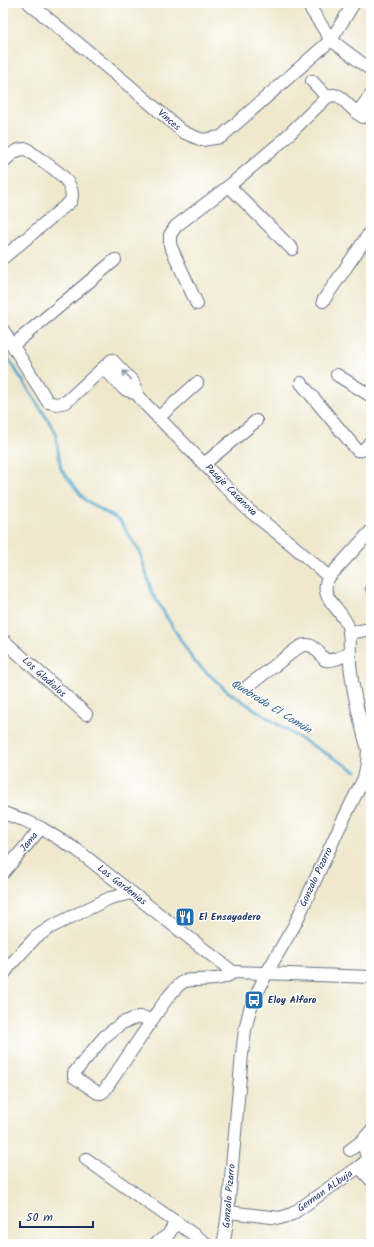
<svg xmlns="http://www.w3.org/2000/svg" width="374" height="1247" font-family="Kalam,sans-serif">
<rect width="100%" height="100%" fill="#fff"/>
<filter id="ink" filterUnits="userSpaceOnUse"><feTurbulence type="fractalNoise" baseFrequency=".025" numOctaves="2"/><feDisplacementMap in="SourceGraphic" scale="8" xChannelSelector="R" yChannelSelector="G"/><feConvolveMatrix kernelMatrix="1 2 1 2 8 2 1 2 1" color-interpolation-filters="sRGB"/></filter>
<filter id="wash" filterUnits="userSpaceOnUse"><feTurbulence type="fractalNoise" baseFrequency=".012" numOctaves="4" result="noise"/><feDisplacementMap in="SourceGraphic" scale="16" xChannelSelector="R" yChannelSelector="G"/><feGaussianBlur stdDeviation="0.9" result="paint"/><feColorMatrix in="noise" values="0 0 0 0 0 0 0 0 0 0 0 0 0 0 0 0 0 1.4 0 .05"/><feComposite in="paint" operator="in"/></filter>
<g filter="url(#wash)">
<rect width="100%" height="100%" fill="#efe8cd"/>
<g fill="none" stroke-linecap="round" stroke-linejoin="round">
<polyline stroke="#4fa5cb" stroke-width="3" points="3,350 55,431 61,469 85,500 120,521 140,552 152,593 193,660 227,691 291,733 356,771"/>
</g>
</g>
<g filter="url(#ink)">
<g fill="none" stroke-linecap="round" stroke-linejoin="round">
<g stroke="#657085" stroke-width="8">
<polyline id="service" points="369,589 371,593"/>
</g>
<g stroke="#657085" stroke-width="14">
<g id="minor">
<polyline points="29,3 131,87 183,132 202,140 221,137 331,40 354,3"/>
<polyline points="307,3 331,40 371,70"/>
<polyline points="312,81 327,97"/>
<polyline points="357,113 371,95"/>
<path d="M3 162C11 155 16 148 27 149 41 163 78 177 71 201L3 258"/>
<polyline points="229,186 292,249"/>
<polyline points="323,301 371,231"/>
<polyline points="197,304 170,245 170,235 176,226 229,186 280,143 327,97 333,95 339,96 357,113 363,117 371,114"/>
<polyline points="3,330 48,402 56,404 66,402 112,360 133,382 137,394 147,406 204,464 247,509 290,543 329,577"/>
<polyline points="13,345 115,260"/>
<polyline points="104,368 124,389 137,394"/>
<polyline points="337,375 371,396"/>
<path d="M301 383 357 450C364 452 367 446 371 441"/>
<polyline points="158,418 197,383"/>
<polyline points="204,464 256,421"/>
<polyline points="349,633 371,629"/>
<polyline points="3,640 86,714"/>
<path d="M248 686 299 647C313 641 316 650 325 660 334 661 341 657 349 653"/>
<polyline points="3,813 24,820 41,828 77,850 233,972"/>
<polyline points="3,873 41,828"/>
<polyline points="3,975 12,963 36,937 51,927 110,898 132,893"/>
<path d="M151 1022 146 1018 138 1017 122 1023 104 1037 74 1073V1077L98 1093H101L104 1091 151 1022C157 1012 175 985 185 981 188 980 191 980 194 980 206 979 224 981 233 972L371 977"/>
<polyline points="350,1150 362,1141"/>
<polyline points="86,1159 207,1244"/>
<polyline points="368,1160 362,1141 371,1131"/>
<polyline points="359,1167 371,1180"/>
<polyline points="228,1212 280,1218 292,1214 359,1167 371,1157"/>
<polyline points="155,1244 168,1235 176,1222"/>
<path d="M223 1244 225 1235 228 1212 242 1054 245 1030 250 1009 266 974 295 924 339 828 364 778 367 763 368 750C361 725 354 698 351 672 348 658 352 641 348 627 343 609 316 597 329 577L371 531"/>
</g>
</g>
<use href="#service" stroke="#fff" stroke-width="6"/>
<use href="#minor" stroke="#fff" stroke-width="12"/>
</g>
<defs><path id="oneway-shaft" d="M-6 0H5M1.5-3L5.5 0L1.5 3" fill="none" stroke-width="1.6" stroke-linecap="round" stroke-linejoin="round"/></defs>
<use stroke="#8d97ae" href="#oneway-shaft" transform="translate(127 375) rotate(-133)"/>
</g>
<defs>
<g id="restaurant-square" transform="scale(1)"><rect x="-9" y="-9" width="18" height="18" rx="4" fill="#1f6fb2" stroke="#fff"/><path d="M-5-6h1v4h1v-4h1v4h1v-4h1v5L-1.5 .5V6h-2V.5L-5-1ZM5-6V6H3V1.5H1.5Q1.5-4 5-6Z" fill="#fff"/></g>
<g id="bus-square" transform="scale(1)"><rect x="-9" y="-9" width="18" height="18" rx="4" fill="#1f6fb2" stroke="#fff"/><path d="M-5-6H5V4H4V6H2V4H-2V6H-4V4H-5ZM-3.5-4V0h7V-4ZM-3.5 1.2v1.5H-2V1.2ZM2 1.2v1.5H3.5V1.2Z" fill="#fff"/></g>
</defs>
<g fill-rule="evenodd">
<use href="#restaurant-square" x="185" y="917"/>
<use href="#bus-square" x="254" y="1000"/>
</g>
<g text-anchor="middle" dominant-baseline="central" stroke-width="3" stroke-linejoin="round" paint-order="stroke">
<g font-size="10" fill="#1b2f5e" stroke="#fff">
<text transform="translate(169 120) rotate(41)">Vinces</text>
<text transform="translate(231 490) rotate(45)">Pasaje Casanova</text>
<text transform="translate(44 677) rotate(42)">Los Gladiolos</text>
<text transform="translate(29 842) rotate(-50)">Jama</text>
<text transform="translate(316 877) rotate(-65)">Gonzalo Pizarro</text>
<text transform="translate(122 885) rotate(38)">Las Gardenias</text>
<text transform="translate(325 1191) rotate(-35)">German ALbuja</text>
<text transform="translate(229 1196) rotate(-85)">Gonzalo Pizarro</text>
</g>
<g font-size="10" font-weight="bold" fill="#1b2f5e" stroke="#fff" text-anchor="start">
<text x="199" y="917">El Ensayadero</text>
<text x="268" y="1000">Eloy Alfaro</text>
</g>
<g font-size="11" font-style="italic" fill="#305e8a" stroke="#fff">
<text transform="translate(271 707) rotate(32)">Quebrada El Común</text>
</g>
</g>
<rect width="374" height="1247" fill="none" stroke="#fff" stroke-width="16"/>
<path d="M20 1221v6h73v-6" fill="none" stroke="#1b2f5e" stroke-width="2"/>
<text x="26" y="1221" font-size="12" fill="#1b2f5e" stroke="#ffffff" stroke-width="3" paint-order="stroke">50 m</text>
</svg>
